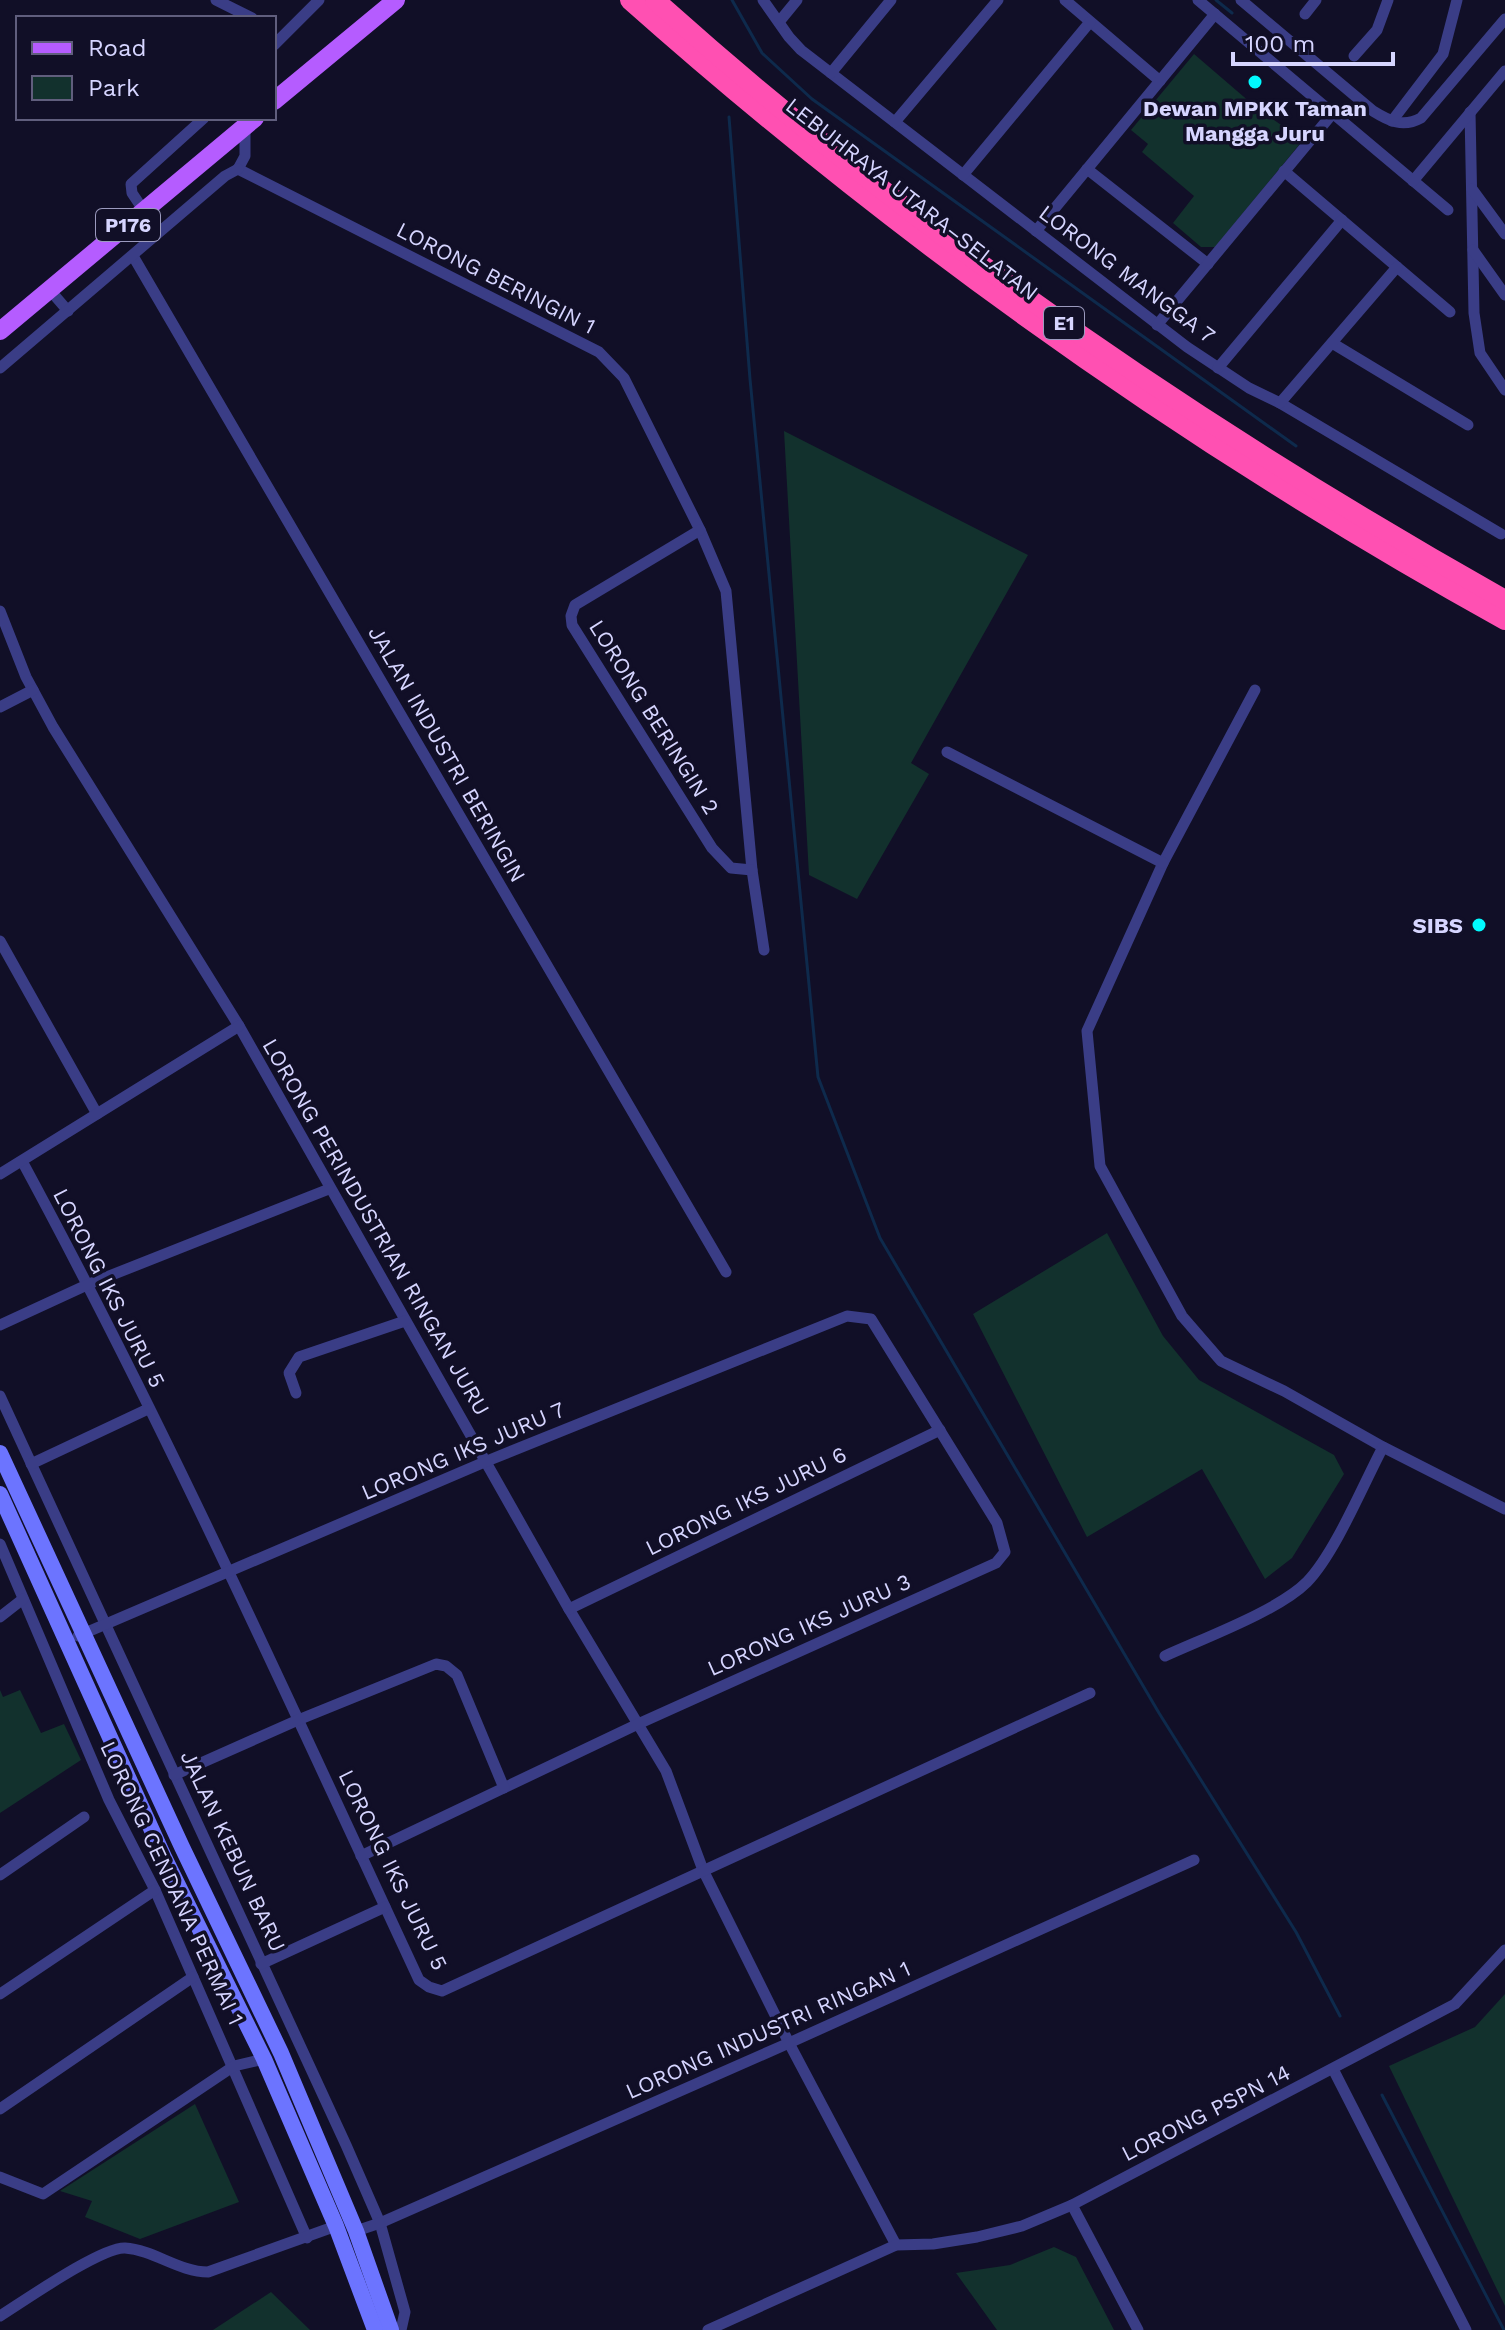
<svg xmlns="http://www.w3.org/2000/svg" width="1505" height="2330" font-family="'Work Sans',sans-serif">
<rect width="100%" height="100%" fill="#110f27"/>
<g fill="#12312d">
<polygon points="1194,54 1258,109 1303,140 1215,247 1201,247 1173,223 1194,196 1142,152 1148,144 1131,130"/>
<polygon points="784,431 1028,555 911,763 929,774 857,899 809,875"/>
<polygon points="1107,1233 1163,1336 1199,1380 1334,1455 1344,1474 1292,1558 1265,1579 1202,1469 1087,1537 973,1314"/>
<polygon points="0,1690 3,1697 20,1690 41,1733 64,1724 81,1760 0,1813"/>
<polygon points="1505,1994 1505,2306 1389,2066 1475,2027"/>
<polygon points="195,2104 239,2202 140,2239 85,2217 92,2201 60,2191"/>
<polygon points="1054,2247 1076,2257 1114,2330 997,2330 956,2273 1010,2265"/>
<polygon points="271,2292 310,2330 213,2330"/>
</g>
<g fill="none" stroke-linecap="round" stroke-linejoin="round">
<g stroke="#0e2a4c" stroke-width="3">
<polyline points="732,0 762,53 812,99 1296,446"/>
<polyline points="1216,0 1232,13"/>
<polyline points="729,117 750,379 818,1077 880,1238 1159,1713 1296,1932 1340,2016"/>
<polyline points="1382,2095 1504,2330"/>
</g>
<g stroke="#3a3d86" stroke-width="11">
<polyline points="216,0 252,18"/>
<polyline points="763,0 789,37 801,50 1187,347 1249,388 1280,403 1501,534"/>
<polyline points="1065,0 1160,81"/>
<polyline points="1198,0 1448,210"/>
<path d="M1241 0 1373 111C1389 121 1403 128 1421 118L1505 19"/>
<polyline points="1305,14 1316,0"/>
<polyline points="779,22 797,0"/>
<polyline points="274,45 319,0"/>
<polyline points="1354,56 1377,30 1388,0"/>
<polyline points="831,73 891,0"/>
<polyline points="1470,112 1474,313 1480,353 1505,390"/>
<polyline points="1392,121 1443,54 1457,0"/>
<polyline points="895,122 998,0"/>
<polyline points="238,169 599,352 624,378 700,530 726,591 752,870 764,950"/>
<polyline points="238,169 245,156 245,128"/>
<polyline points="1087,169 1208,264"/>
<polyline points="1284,171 1450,312"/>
<polyline points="963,175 1090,22"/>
<polyline points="1413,181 1505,71"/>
<polyline points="1472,189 1505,234"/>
<polyline points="144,211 132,193 131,184 204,118"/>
<polyline points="1036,231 1215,14"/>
<polyline points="1473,250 1505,295"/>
<polyline points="133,256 726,1272"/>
<polyline points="49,289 68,311"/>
<polyline points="1157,325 1333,113"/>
<polyline points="1332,343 1468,425"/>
<polyline points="0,368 225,176 238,169"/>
<polyline points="1218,368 1342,220"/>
<polyline points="1280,403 1397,267"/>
<polyline points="700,530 575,605 571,616 572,625 712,848 731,868 752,870"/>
<polyline points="0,611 26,677 53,727 239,1026 569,1609 666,1771 703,1870 789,2043 896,2245"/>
<polyline points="1255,690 1163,863 1087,1031 1100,1166 1182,1316 1221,1361 1284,1391 1383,1447 1505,1509"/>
<polyline points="0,707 33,690"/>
<polyline points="947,752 1163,863"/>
<polyline points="0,941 97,1114"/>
<path d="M22 1161C166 1427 291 1705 419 1980L429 1987 442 1991 1090 1693"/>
<polyline points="0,1174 239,1026"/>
<polyline points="0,1325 89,1284 329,1189"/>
<polyline points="296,1393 289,1373 299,1357 405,1321"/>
<polyline points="0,1396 346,2145 380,2223 405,2312 401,2330"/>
<polyline points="31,1464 148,1409"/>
<polyline points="0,1544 109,1800 155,1890 307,2238"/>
<polyline points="569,1609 940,1430"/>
<polyline points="0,1617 23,1599"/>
<polyline points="78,1636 487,1461 847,1316 871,1319 997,1523 1005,1552 996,1563 638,1724 361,1856"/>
<path d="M1165 1656C1204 1638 1278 1611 1307 1582 1335 1553 1363 1485 1383 1447"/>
<polyline points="174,1775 298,1720 436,1664 446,1666 457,1675 504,1788"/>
<polyline points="0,1875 84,1817"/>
<polyline points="261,1964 385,1907"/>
<polyline points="0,1994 155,1890"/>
<polyline points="1333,2069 1466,2330"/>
<polyline points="0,2109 193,1977"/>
<polyline points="0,2177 43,2194 234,2066 264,2059"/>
<polyline points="1072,2205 1138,2330"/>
<polyline points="356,2231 380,2223 789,2043 1194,1860"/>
<path d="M0 2316C24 2301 101 2247 125 2248 154 2250 179 2272 208 2272L336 2226"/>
<polyline points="708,2330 896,2245 933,2244 977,2237 1022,2226 1072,2205 1455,2004 1505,1950"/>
</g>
<g stroke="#6c74ff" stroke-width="16">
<polyline points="0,1453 182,1847 281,2053 356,2231 391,2330"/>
<polyline points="0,1494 164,1857 264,2059 336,2226 375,2330"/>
</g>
<g stroke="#b55cff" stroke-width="18">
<polyline points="274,101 396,0"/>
<polyline points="0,331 255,118"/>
</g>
<g stroke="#ff50b2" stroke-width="20">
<path d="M630 0C898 238 1191 446 1505 620"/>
<path d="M655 0C913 232 1203 430 1505 600"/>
</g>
</g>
<g fill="#01faff" stroke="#110f27" stroke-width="3">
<circle cx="1255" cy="82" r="8"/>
<circle cx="1479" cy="925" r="8"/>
</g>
<g text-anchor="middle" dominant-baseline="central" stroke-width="7" stroke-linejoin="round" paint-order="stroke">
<g fill="#110f27" stroke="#9b9abe" stroke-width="2">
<rect x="96" y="209" width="64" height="32" rx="6"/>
<rect x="1044" y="307" width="40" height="32" rx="6"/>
</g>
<g font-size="20" font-weight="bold" fill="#d6d5ff">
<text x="128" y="225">P176</text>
<text x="1064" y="323">E1</text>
</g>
<g font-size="22" font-weight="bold" fill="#d6d5ff" stroke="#110f27">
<text x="1255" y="108">Dewan MPKK Taman<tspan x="1255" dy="25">Mangga Juru</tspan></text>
<text x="1463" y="925" text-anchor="end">SIBS</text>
</g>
<g font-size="22" fill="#d6d5ff" stroke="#110f27">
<text transform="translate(912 199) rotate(38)">LEBUHRAYA UTARA–SELATAN</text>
<text transform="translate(1127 274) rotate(37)">LORONG MANGGA 7</text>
<text transform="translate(496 278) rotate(27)">LORONG BERINGIN 1</text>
<text transform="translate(654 717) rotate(58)">LORONG BERINGIN 2</text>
<text transform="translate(447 754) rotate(60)">JALAN INDUSTRI BERINGIN</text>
<text transform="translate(376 1227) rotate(60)">LORONG PERINDUSTRIAN RINGAN JURU</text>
<text transform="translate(109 1288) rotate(63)">LORONG IKS JURU 5</text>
<text transform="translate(463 1451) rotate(-23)">LORONG IKS JURU 7</text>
<text transform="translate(746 1501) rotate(-26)">LORONG IKS JURU 6</text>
<text transform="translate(809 1625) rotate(-24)">LORONG IKS JURU 3</text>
<text transform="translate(233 1851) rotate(65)">JALAN KEBUN BARU</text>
<text transform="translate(393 1870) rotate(64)">LORONG IKS JURU 5</text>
<text transform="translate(172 1883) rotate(65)">LORONG CENDANA PERMAI 1</text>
<text transform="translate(768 2030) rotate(-24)">LORONG INDUSTRI RINGAN 1</text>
<text transform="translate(1206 2113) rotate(-27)">LORONG PSPN 14</text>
</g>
</g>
<rect x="16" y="16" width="260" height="104" fill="#110f27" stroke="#605e7d" stroke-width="2"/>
<rect x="32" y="42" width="40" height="12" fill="#b55cff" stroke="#605e7d" stroke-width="2"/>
<text x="88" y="56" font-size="24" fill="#d6d5ff">Road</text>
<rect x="32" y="76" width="40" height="24" fill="#12312d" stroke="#605e7d" stroke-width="2"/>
<text x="88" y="96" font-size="24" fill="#d6d5ff">Park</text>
<path d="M1233 52v12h160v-12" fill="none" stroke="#d6d5ff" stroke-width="4"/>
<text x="1245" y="52" font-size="24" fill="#d6d5ff" stroke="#110f27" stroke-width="6" paint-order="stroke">100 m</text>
</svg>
